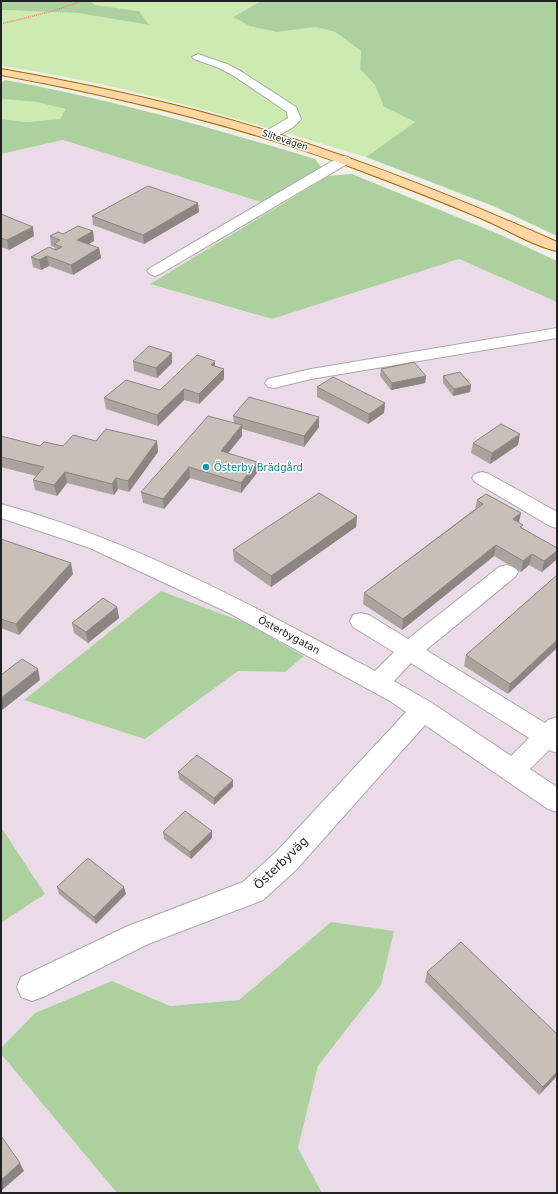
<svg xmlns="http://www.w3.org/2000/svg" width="558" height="1194" font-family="'DejaVu Sans',sans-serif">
<rect width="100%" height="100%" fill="#f2efe9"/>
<g fill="#ebdbe8" fill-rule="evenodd">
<path d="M63 140 277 207 150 284 271 319 459 259 557 302V1193H322L298 1148 318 1066 381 985 331 922 239 1000 170 1006 112 981 35 1013 1 1048V923L45 894 1 827V154ZM248 624 285 672 238 671 196 701Z"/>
<polygon points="1,1054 117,1193 1,1193"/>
</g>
<g fill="#cdebb0">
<path d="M91 1H261L233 17 277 32 316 27 335 32 361 51 360 69 375 85 384 107 415 122 366 157C246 121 125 84 1 66V10L78 13 148 25 139 11 95 5Z"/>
<polygon points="1,99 37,102 67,108 61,119 26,122 1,119"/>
</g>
<g fill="#add19e">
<polygon points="1,1 91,1 95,5 139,11 149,25 78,13 1,10"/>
<polygon points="261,1 557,1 557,236 493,206 366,157 415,122 384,107 375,85 360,69 361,51 335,32 316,27 277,32 250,26 233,17"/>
<path d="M5 80C110 99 213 128 315 159L321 167 261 202 63 140 1 154V119L26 122 60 119 66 109 37 102 1 99V83Z"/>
<polygon points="352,174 501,235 557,261 557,302 459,259 272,319 150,284 328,176"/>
<polygon points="161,591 248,624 304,656 285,672 238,671 145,739 24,700"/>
<polygon points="1,827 45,894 1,923"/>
<polygon points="331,922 394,931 381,985 318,1066 298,1148 322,1193 117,1193 1,1054 1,1048 35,1013 112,981 170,1006 239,1000"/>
</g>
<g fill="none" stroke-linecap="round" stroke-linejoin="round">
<g stroke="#a9a9a9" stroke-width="2">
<g id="minor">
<path d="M198 54 227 64 242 72 296 107 301 119C295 128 274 140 264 138L262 135 264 132 288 118 287 112 234 76 219 68 194 59 192 57Z"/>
<polygon points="344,156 349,157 351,160 349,163 160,274 155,276 150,274 147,271 150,268 339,157"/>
<polygon points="557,328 557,338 311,379 274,388 268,387 265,383 268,379 311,369"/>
<polygon points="482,472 489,474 557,512 557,528 550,526 475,482 472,478 475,474"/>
<path d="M1 504C133 540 255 607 375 671L394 652 353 627 350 621 353 615 361 613 369 615 408 639 499 567 507 565 515 567 518 572 515 577 426 650 545 723 548 720 557 717V753L549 750 530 769 557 787V812L548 809 425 725 296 870 263 900 148 944 43 997 32 1001 21 997 17 987 21 977 128 926 243 882 276 852 406 712 390 701 229 613 90 548 1 518ZM411 663 529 738 511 756 432 703 394 681Z"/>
</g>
</g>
<g stroke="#a06b00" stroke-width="2">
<path id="major" d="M1 69C75 82 148 97 220 117 335 149 447 193 557 242V251C533 246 508 230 485 220 441 201 396 184 351 167 237 125 120 97 1 75Z"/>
</g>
<polyline stroke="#fa8072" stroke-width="1.5" stroke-dasharray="1 1" stroke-linecap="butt" points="1,24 53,11 82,1"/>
<use href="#minor" fill="#fff" fill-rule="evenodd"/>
<use href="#major" fill="#fcd6a4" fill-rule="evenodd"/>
</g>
<g fill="#aba49e">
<polygon points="198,203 199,212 144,244 93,225 92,216"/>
<polygon points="1,214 34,236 9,250 1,247"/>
<polygon points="93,231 94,241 88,244 99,248 101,258 73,275 49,266 41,270 33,267 31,257 55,250 54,247 51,246 50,236 63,234"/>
<polygon points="133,361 172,363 157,378 134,371"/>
<polygon points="215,361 215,366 224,379 199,404 184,400 158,426 106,409 104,398 160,390"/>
<polygon points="381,369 426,376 425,383 391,390 380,376"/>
<polygon points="443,376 471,385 470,392 453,396 443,383"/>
<polygon points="317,387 385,403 384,413 368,424 317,397"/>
<polygon points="233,416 319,427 304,447 242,429 242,436 228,453 257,473 241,493 190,478 164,509 143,503 141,492 234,423"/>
<polygon points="1,436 40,446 63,446 96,441 157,441 158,452 129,492 118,489 114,495 67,483 57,496 35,490 33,480 36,476 1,467"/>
<polygon points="473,443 518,445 490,464 471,453"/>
<polygon points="477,500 521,513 519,523 522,528 557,548 557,557 556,560 542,572 529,565 521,572 494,556 402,630 363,604 364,593 475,509"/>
<polygon points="357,516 356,527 271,587 234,561 233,550"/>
<polygon points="1,539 73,574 19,635 1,628"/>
<polygon points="557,575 508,694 464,666 466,655"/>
<polygon points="117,607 119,618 88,643 74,633 72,623"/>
<polygon points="178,772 233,780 233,787 214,805 179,779"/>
<polygon points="163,832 212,838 191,859 164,839"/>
<polygon points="57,887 126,894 96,924 59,894"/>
<polygon points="427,972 557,1076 539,1095 425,982"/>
</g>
<g fill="#8b8681">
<polygon points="198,203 199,212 144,244 143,235"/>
<polygon points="33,227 34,236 9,250 7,240"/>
<polygon points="93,231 94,241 78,250 77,240"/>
<polygon points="99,248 101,258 73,275 71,265"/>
<polygon points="47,256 49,266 41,270 39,260"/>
<polygon points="172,353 172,363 157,378 156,368"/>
<polygon points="215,361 215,371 211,365"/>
<polygon points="224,369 224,379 199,404 199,394"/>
<polygon points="426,376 425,383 391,390 392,383"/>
<polygon points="471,385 470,392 453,396 454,389"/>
<polygon points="184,389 184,400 158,426 157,415"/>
<polygon points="385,403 384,413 368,424 369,414"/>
<polygon points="319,417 319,427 304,447 304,436"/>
<polygon points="242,425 242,436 221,462 221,451"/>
<polygon points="520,434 518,445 490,464 492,453"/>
<polygon points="157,441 158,452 129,492 128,481"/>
<polygon points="257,462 257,473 241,493 241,483"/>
<polygon points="189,467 190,478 164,509 163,499"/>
<polygon points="65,472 67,483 57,496 54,485"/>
<polygon points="116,478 118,489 114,495 112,484"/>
<polygon points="521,513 518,524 513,519"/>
<polygon points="357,516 356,527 271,587 271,576"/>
<polygon points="496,545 494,556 402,630 403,619"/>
<polygon points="557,551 556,560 542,572 544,561"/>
<polygon points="532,554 529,565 521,572 523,561"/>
<polygon points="71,563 73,574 19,635 16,624"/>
<polygon points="117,607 119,618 88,643 86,632"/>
<polygon points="557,640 557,648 508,694 510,684"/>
<polygon points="38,669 40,680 1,711 1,698"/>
<polygon points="233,780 233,787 214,805 214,798"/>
<polygon points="212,831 212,838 191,859 190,852"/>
<polygon points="124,887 126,894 96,924 94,917"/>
<polygon points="557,1072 557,1076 539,1095 543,1087"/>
<polygon points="20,1163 24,1171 1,1191 1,1180"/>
</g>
<g fill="#c7bfb8" stroke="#8b8681">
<polygon points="148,186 198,203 143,235 92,216"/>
<polygon points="1,214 33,227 7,240 1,238"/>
<polygon points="78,226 93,231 77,240 99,248 71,265 47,256 39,260 31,257 49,247 56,250 62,247 54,244 60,240 50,236 58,232 63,234"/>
<polygon points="149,346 172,353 156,368 133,361"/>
<polygon points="197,355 215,361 211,365 224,369 199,394 184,389 157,415 104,398 126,380 160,390"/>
<polygon points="414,362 426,376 392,383 381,369"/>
<polygon points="460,372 471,385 454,389 443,376"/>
<polygon points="333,377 385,403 369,414 317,387"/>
<polygon points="249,397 319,417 304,436 233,416"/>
<polygon points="208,416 242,425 221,451 257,462 241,483 189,467 163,499 141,492"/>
<polygon points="501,424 520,434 492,453 473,443"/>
<polygon points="106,429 157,441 128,481 116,478 112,484 65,472 54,485 33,480 44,467 1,457 1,436 40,446 44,442 63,446 73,435 96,441"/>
<polygon points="319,493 357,516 271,576 233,550"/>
<polygon points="486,494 521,513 513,519 523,525 520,527 557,548 557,551 544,561 532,554 523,561 496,545 403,619 364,593 483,504 477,500"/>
<polygon points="1,539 71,563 16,624 1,619"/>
<polygon points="557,575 557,640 510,684 466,655"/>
<polygon points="103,598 117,607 86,632 72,623"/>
<polygon points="22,659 38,669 1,698 1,675"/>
<polygon points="197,755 233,780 214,798 178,772"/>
<polygon points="185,811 212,831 190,852 163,832"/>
<polygon points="88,858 124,887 94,917 57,887"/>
<polygon points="461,942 557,1034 557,1072 543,1087 427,972"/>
<polygon points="1,1136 20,1163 1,1180"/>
</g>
<circle fill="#0f9aa8" stroke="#fff" stroke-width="1.5" cx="206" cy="467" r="4"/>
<g text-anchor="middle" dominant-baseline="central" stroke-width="3" stroke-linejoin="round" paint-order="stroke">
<g font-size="9" fill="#222" stroke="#fff">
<text transform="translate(285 140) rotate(18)">Slitevägen</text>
</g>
<g font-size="10" fill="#0d838f" stroke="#fff" text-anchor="start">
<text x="214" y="467">Österby Brädgård</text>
</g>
<g font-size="10" fill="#222" stroke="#fff">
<text transform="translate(289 635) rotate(28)">Österbygatan</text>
</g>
<g font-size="12" fill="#222" stroke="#fff">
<text transform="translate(281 863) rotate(-44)">Österbyväg</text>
</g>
</g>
<rect width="558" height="1194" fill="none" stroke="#222222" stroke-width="4"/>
</svg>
